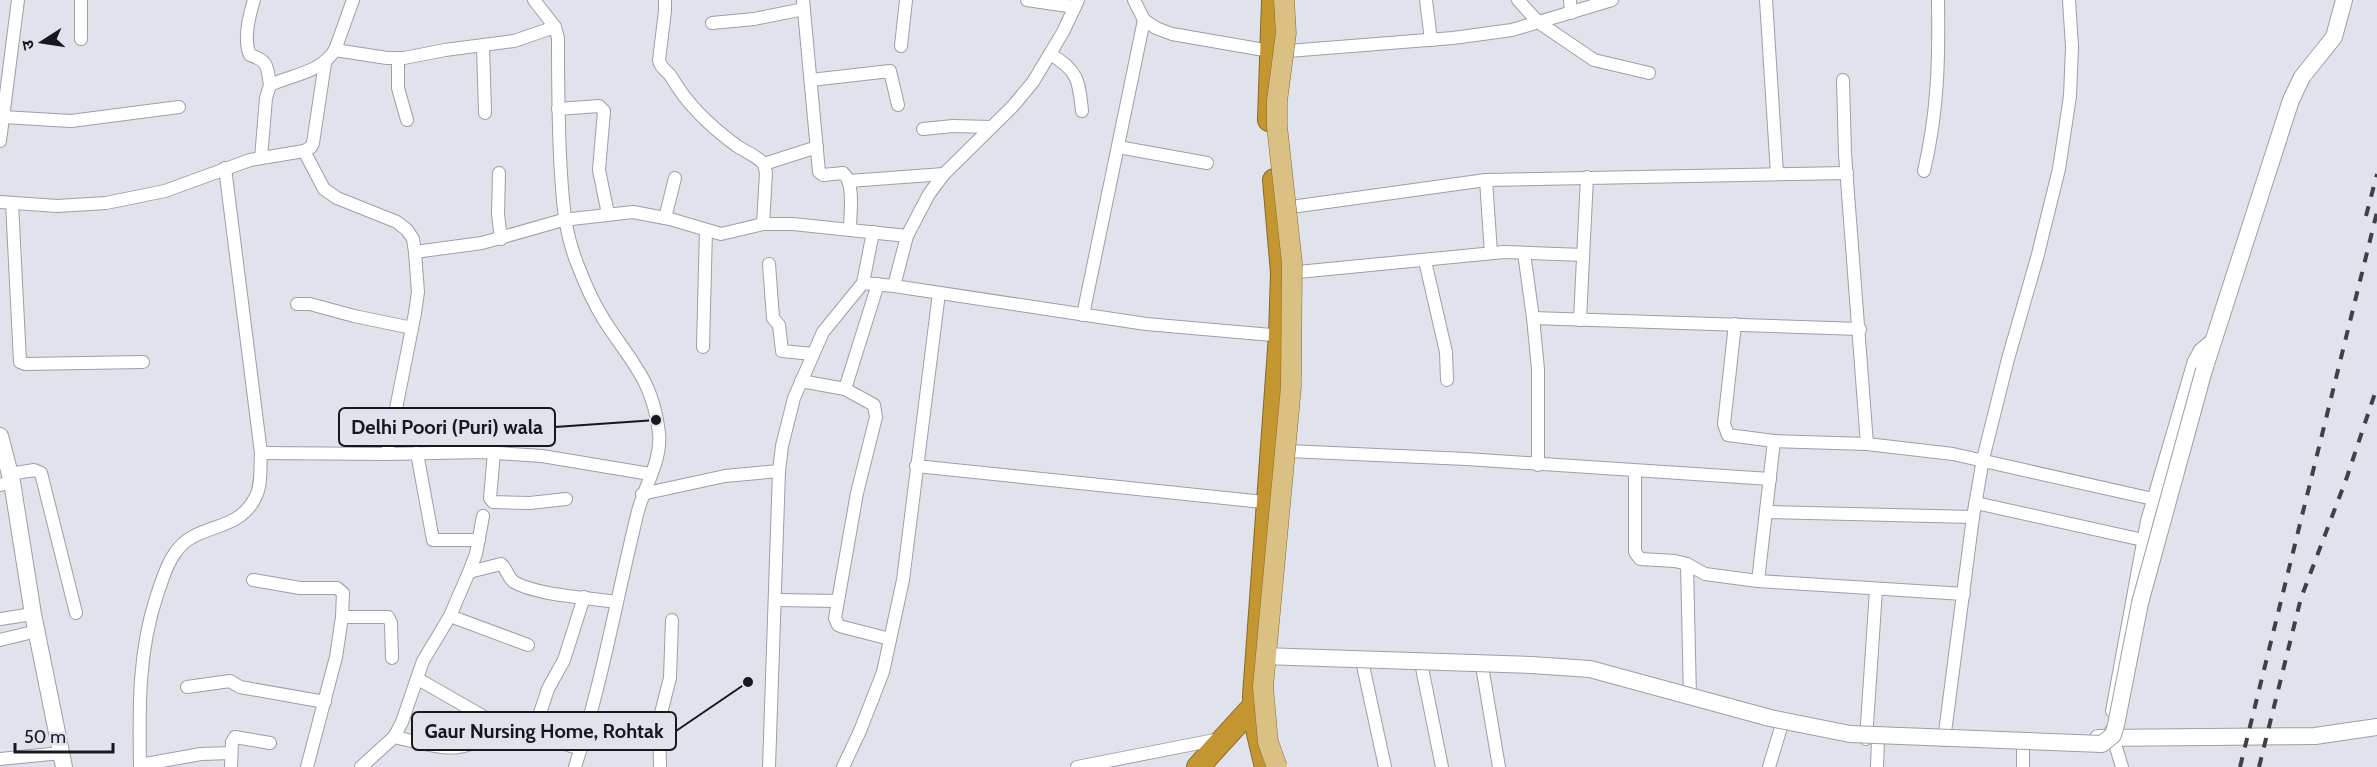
<svg xmlns="http://www.w3.org/2000/svg" width="2377" height="767" font-family="Cabin,'Noto Sans Devanagari',sans-serif">
<rect width="100%" height="100%" fill="#e0e3ec"/>
<g fill="none" stroke-linecap="round" stroke-linejoin="round">
<g stroke="#9d9fa8" stroke-width="14">
<g id="street">
<path d="M254 0C249 16 243 40 250 55 269 61 267 67 270 85"/>
<path d="M534 0 555 27 558 38C558 83 558 128 561 174 563 205 565 233 577 263 584 282 593 302 604 320 631 362 653 380 659 433 662 460 645 485 638 511 617 596 602 683 575 767"/>
<path d="M665 0V11L659 60C660 69 668 70 672 78 688 106 711 127 737 146 746 152 757 156 764 164L766 173 763 224"/>
<path d="M803 0 819 172 823 175 843 173C855 183 850 214 850 229"/>
<polyline points="1027,0 1075,7"/>
<polyline points="1134,0 1144,20 1156,28 1172,34 1270,51 1288,51 1453,38 1512,30 1612,0"/>
<polyline points="1426,0 1431,40"/>
<polyline points="1518,0 1538,22 1594,60 1649,73"/>
<polyline points="1570,0 1571,13"/>
<polyline points="1766,0 1777,174"/>
<polyline points="712,23 754,19 804,9"/>
<polyline points="81,39 81,0"/>
<polyline points="483,46 485,113"/>
<polyline points="901,46 906,0"/>
<polyline points="335,50 353,0"/>
<path d="M1050 54C1078 70 1079 81 1082 111"/>
<polyline points="398,58 398,88 407,120"/>
<polyline points="811,80 890,71 898,105"/>
<polyline points="1843,80 1845,154 1867,444"/>
<polyline points="558,109 599,106 604,111 599,170 608,214"/>
<polyline points="3,117 71,121 179,107"/>
<polyline points="923,129 953,126 991,127"/>
<polyline points="0,141 18,0"/>
<polyline points="1118,147 1207,163"/>
<polyline points="304,151 324,189 337,198 397,222 407,230 413,239 415,252 418,292 415,313 387,454"/>
<path d="M261 158 266 98 270 85C294 74 320 73 335 50L387 58H404L445 50 514 41 555 27"/>
<polyline points="764,164 817,147"/>
<path d="M1924 171C1938 111 1939 61 1938 0"/>
<polyline points="499,173 498,214 501,239"/>
<polyline points="1486,180 1491,253"/>
<polyline points="849,181 944,174"/>
<polyline points="0,202 57,206 106,203 165,191 250,160 304,151 311,147 313,143 325,63"/>
<polyline points="12,203 20,362 25,364 143,362"/>
<polyline points="1291,207 1486,180 1847,173"/>
<polyline points="665,218 675,178"/>
<polyline points="415,252 482,243 563,220 633,212 670,219 721,234 763,224 793,224 907,236"/>
<polyline points="1524,253 1533,318 1538,369 1538,465"/>
<polyline points="1425,261 1446,352 1447,380"/>
<polyline points="769,264 773,318 779,325 782,351 813,354"/>
<polyline points="1298,272 1504,252 1583,255"/>
<polyline points="863,283 873,232"/>
<polyline points="894,286 1146,324 1284,336"/>
<polyline points="297,304 310,304 354,316 412,328"/>
<polyline points="1083,315 1144,20"/>
<polyline points="1533,318 1860,329"/>
<polyline points="1580,320 1587,177"/>
<polyline points="1735,324 1724,424 1728,435 1774,441 1867,444 1953,454 2153,499"/>
<polyline points="703,347 706,230"/>
<polyline points="801,381 845,389 874,405 876,417 857,493 835,618 838,625 843,627 890,639"/>
<polyline points="845,389 878,284"/>
<polyline points="1288,451 1466,459 1770,479"/>
<polyline points="494,452 490,498 493,502 530,503 566,499"/>
<polyline points="261,453 387,454 482,452 542,456 650,474"/>
<polyline points="417,453 433,540 479,540"/>
<polyline points="916,466 1273,503"/>
<polyline points="1635,472 1635,552 1640,559 1675,561 1687,564 1705,574 1758,581 1964,594"/>
<polyline points="10,474 34,470 41,473 76,613"/>
<polyline points="0,485 12,482"/>
<polyline points="642,494 725,476 779,471"/>
<polyline points="1976,503 2143,540"/>
<polyline points="1766,512 1973,517"/>
<polyline points="1687,564 1690,698"/>
<path d="M469 572 501 564C507 569 508 578 514 582 535 595 591 598 616 602"/>
<polyline points="253,580 300,588 337,588 343,593 342,617 336,657 307,767"/>
<polyline points="1758,581 1774,441"/>
<polyline points="776,600 838,601"/>
<polyline points="450,616 528,645"/>
<polyline points="342,617 388,617 391,623 392,658"/>
<polyline points="0,619 33,614"/>
<polyline points="0,640 37,631"/>
<polyline points="1362,661 1385,767"/>
<polyline points="1421,663 1442,767"/>
<polyline points="1482,666 1499,767"/>
<polyline points="418,679 493,722"/>
<polyline points="187,687 230,681 240,687 325,702"/>
<polyline points="2112,711 2147,521 2194,361 2200,350 2212,340"/>
<polyline points="2111,731 2122,767"/>
<polyline points="533,734 548,689 564,660 584,597"/>
<path d="M394 737C421 742 458 758 481 737 486 733 490 726 493 722L581 749"/>
<polyline points="1866,739 1876,590"/>
<polyline points="1944,740 1973,517 1983,459 2008,359 2037,258 2059,169 2070,96 2072,47 2069,0"/>
<polyline points="2023,741 2023,767"/>
<polyline points="0,759 61,753"/>
<polyline points="140,765 201,754 231,753"/>
<path d="M140 767C139 708 138 652 157 595 162 581 166 565 175 553 195 522 237 534 255 498 262 486 260 467 261 453L225 168"/>
<polyline points="231,767 232,742 235,737 270,743"/>
<polyline points="361,767 394,737 402,722 423,661 450,616 469,572 476,554 483,516"/>
<polyline points="660,767 659,721 670,678 672,620"/>
<polyline points="769,767 779,471 782,446 794,398 823,332 863,283 894,286 907,236 929,194 944,174 1013,106 1033,82 1063,32 1078,0"/>
<polyline points="843,767 860,731 883,672 903,580 939,293"/>
<polyline points="1077,767 1220,739"/>
<polyline points="1769,767 1782,724"/>
<polyline points="1877,767 1878,739"/>
</g>
</g>
<g stroke="#9d9fa8" stroke-width="18">
<g id="secondary">
<polyline points="2204,370 2291,100 2302,77 2334,37 2344,0"/>
<polyline points="0,436 12,482 33,614 64,767"/>
<polyline points="2098,738 2315,736 2377,727"/>
</g>
</g>
<g stroke="#876a29" stroke-width="24">
<g id="highway">
<polyline points="1269,120 1273,0"/>
<polyline points="1198,767 1259,700"/>
<polyline points="1266,767 1255,721 1254,696 1280,335 1282,273 1274,180"/>
</g>
</g>
<use href="#street" stroke="#fff" stroke-width="12"/>
<use href="#secondary" stroke="#fff" stroke-width="16"/>
<use href="#highway" stroke="#c39631" stroke-width="22"/>
<g stroke="#404145" stroke-width="4" stroke-dasharray="10 10" stroke-linecap="butt">
<polyline points="2366,216 2377,174"/>
<polyline points="2240,767 2377,212"/>
<polyline points="2259,767 2301,598 2347,477 2377,387"/>
</g>
<g stroke="#9d9fa8" stroke-width="18" stroke-linecap="butt">
<polyline id="secondary-bridge" points="1266,656 1531,665 1590,669 1770,718 1850,734 2102,744 2113,735 2116,725 2140,603 2204,370"/>
</g>
<g stroke="#876a29" stroke-width="21" stroke-linecap="butt">
<polyline id="primary-bridge" points="1277,767 1268,742 1263,687 1291,387 1292,263 1277,126 1277,101 1286,33 1284,0"/>
</g>
<use href="#secondary-bridge" stroke="#fff" stroke-width="16"/>
<use href="#primary-bridge" stroke="#dbc083" stroke-width="20"/>
</g>
<path fill="none" stroke="#17181b" stroke-width="2" d="M656 420L555 427M748 682L676 731"/>
<g fill="#17181b" stroke="#e0e3ec" stroke-width="2">
<circle cx="656" cy="420" r="6"/>
<circle cx="748" cy="682" r="6"/>
</g>
<g fill="#e0e3ec" stroke="#17181b" stroke-width="2">
<rect x="339" y="408" width="216" height="38" rx="6"/>
<rect x="412" y="712" width="264" height="38" rx="6"/>
</g>
<g font-size="20" text-anchor="middle" font-weight="bold" fill="#17181b">
<text x="447" y="434">Delhi Poori (Puri) wala</text>
<text x="544" y="738">Gaur Nursing Home, Rohtak</text>
</g>
<g transform="translate(42 42) rotate(258)" stroke="#e0e3ec" stroke-width="4.5" paint-order="stroke">
<path d="M0-4.5L10 22L0 15L-10 22Z" fill="#17181b"/>
<text y="-9" font-size="16" font-weight="bold" text-anchor="middle" fill="#17181b">उ</text>
</g>
<path d="M15 743v9h98v-9" fill="none" stroke="#17181b" stroke-width="3"/>
<text x="24" y="743" font-size="18" fill="#17181b" stroke="#e0e3ec" stroke-width="4.5" paint-order="stroke">50 m</text>
</svg>
